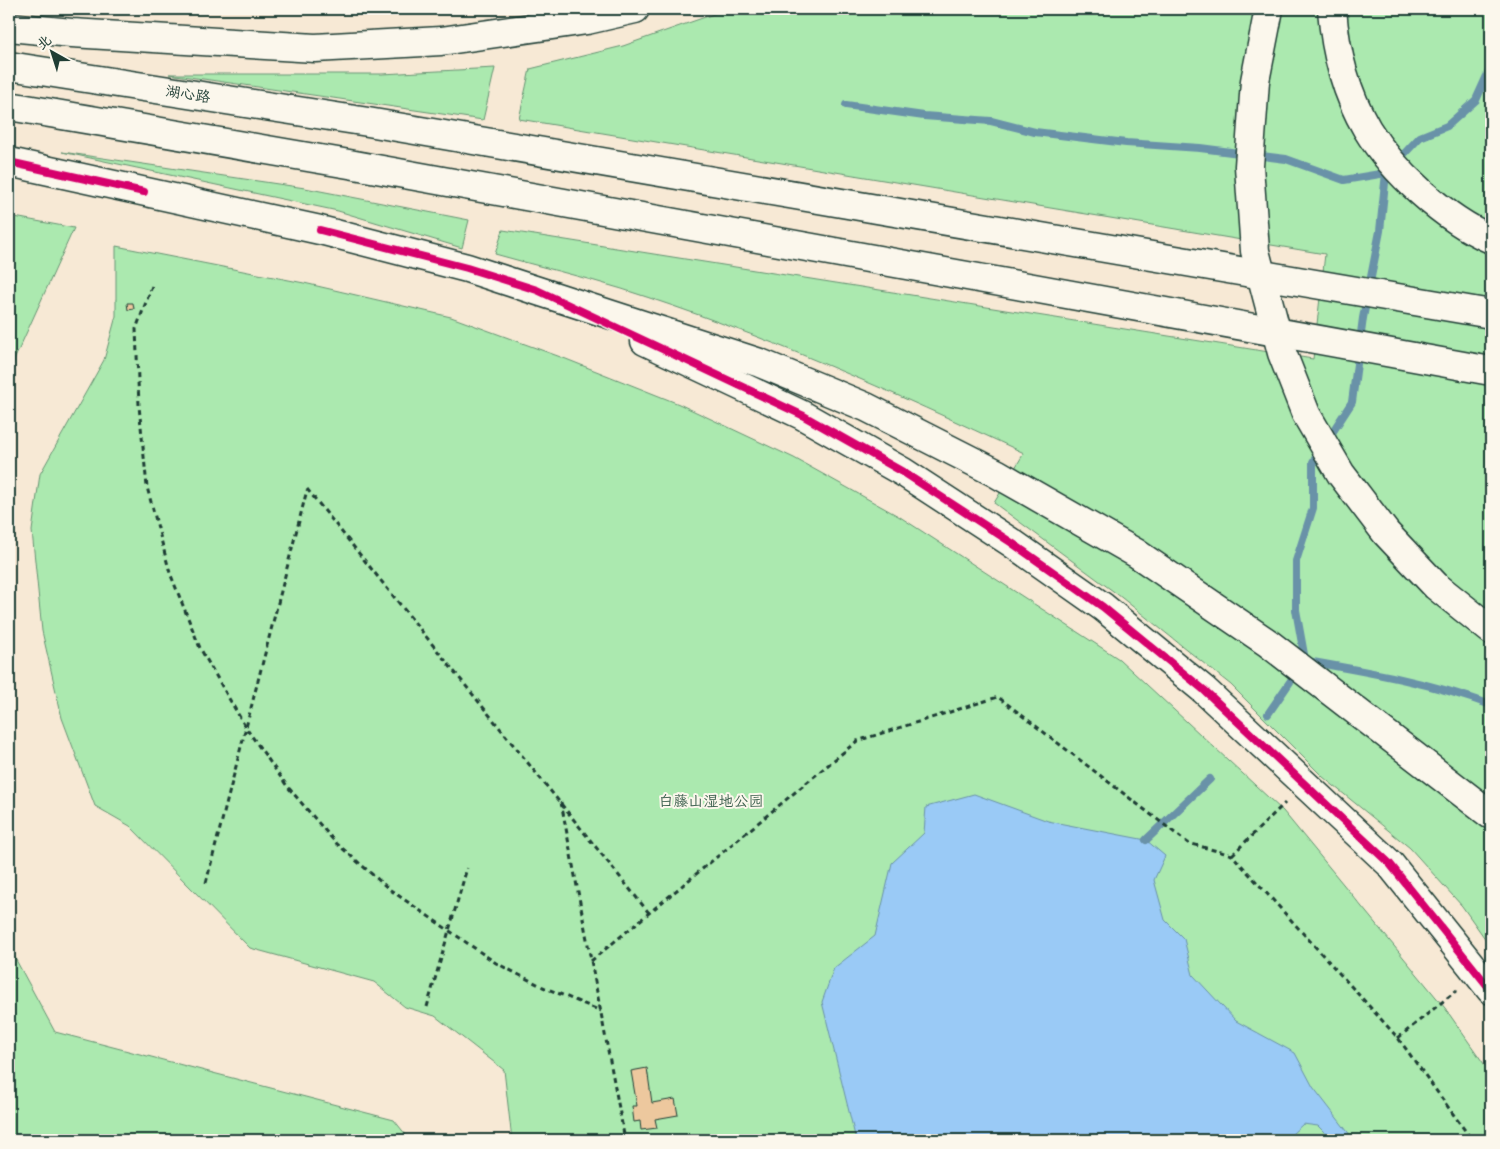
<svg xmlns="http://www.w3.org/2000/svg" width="1500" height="1149" font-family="Sriracha,'LXGW WenKai TC',sans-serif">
<rect width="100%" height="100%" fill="#f7e9d5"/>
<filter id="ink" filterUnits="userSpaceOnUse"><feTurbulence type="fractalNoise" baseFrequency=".02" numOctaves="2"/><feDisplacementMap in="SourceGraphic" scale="10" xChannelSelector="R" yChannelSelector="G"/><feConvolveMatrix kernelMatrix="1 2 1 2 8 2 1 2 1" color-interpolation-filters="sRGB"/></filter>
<g filter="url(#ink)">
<g fill="#abe9af" stroke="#659372">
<path d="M728 9H1491V947L1462 906 1410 848 1323 777 1231 685 1117 594 994 503 1024 453C893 392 761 333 622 289 580 276 537 266 495 254L503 230 1313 359 1325 254 519 119 530 69 623 46Z"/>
<polygon points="495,68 483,120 169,74 382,74"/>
<polygon points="62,152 305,188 469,220 462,248 338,211"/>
<polygon points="9,216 74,228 15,358 9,386"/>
<polygon points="116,246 304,283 451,317 566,359 679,404 794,458 900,517 1119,659 1283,811 1445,1008 1491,1074 1491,1140 512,1140 504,1070 435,1016 405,1007 374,982 250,948 130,826 95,806 62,718 42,631 32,531 40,474 104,360 116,316"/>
<polygon points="9,947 55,1032 394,1120 410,1140 9,1140"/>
</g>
<polygon fill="#9acaf6" stroke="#6992a8" points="974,794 1048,821 1146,840 1165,856 1154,880 1165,920 1184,939 1193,975 1236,1021 1295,1053 1313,1087 1354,1140 1332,1140 1318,1126 1303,1124 1291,1135 1295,1140 856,1140 822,1002 834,968 875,936 892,863 924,833 926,807"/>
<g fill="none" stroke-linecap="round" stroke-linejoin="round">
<g stroke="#6992a8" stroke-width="8">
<polyline points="846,105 924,116 991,121 1035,132 1126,143 1200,148 1286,159 1344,180 1386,173 1420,137 1447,126 1476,100 1491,67"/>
<polyline points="1328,439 1352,402 1363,318 1380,231 1386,173"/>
<path d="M1307 661C1370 672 1432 683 1491 705"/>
<polyline points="1268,714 1305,660 1296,610 1296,561 1313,508 1313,462 1320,451"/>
<polyline points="1146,840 1210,779"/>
</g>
</g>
<g fill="#edc89e" stroke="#1f3d34">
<polygon points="127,303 133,303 134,309 128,310"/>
<polygon points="647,1068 652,1103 675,1099 678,1115 655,1119 657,1128 641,1130 640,1121 634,1122 632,1106 637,1106 631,1071"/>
</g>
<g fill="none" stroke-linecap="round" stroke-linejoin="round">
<g stroke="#1f3d34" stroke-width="31">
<g id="primary">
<polyline points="9,66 368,122 1491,314"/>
<polyline points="9,106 349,164 1491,371"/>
</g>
</g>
<g stroke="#1f3d34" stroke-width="31">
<g id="trunk">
<polyline points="1269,9 1255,81 1249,166 1255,251 1282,353 1306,414 1341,474 1386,533 1436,586 1491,630"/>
<path d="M1332 9C1335 50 1346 93 1367 129 1393 172 1445 219 1491 239"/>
<polyline points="9,27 72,33 315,48 441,41 587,20 635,9"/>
<polyline points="9,162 320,230 467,268 760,363 866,407 996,473 1136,553 1268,643 1491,815"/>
<polyline points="645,341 802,415 903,472 1012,543 1103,607 1204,690 1390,864 1491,990"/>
</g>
</g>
<g stroke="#1f3d34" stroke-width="3" stroke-dasharray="5 4" stroke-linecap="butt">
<polyline points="152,286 136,329 139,406 147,487 170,573 200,648 246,728 287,786 335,842 389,889 496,963 543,987 601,1011"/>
<polyline points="307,489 649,913"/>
<polyline points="561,802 625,1140"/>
<polyline points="1232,855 1285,803"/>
<polyline points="206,883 307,490"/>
<polyline points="591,961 857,741 998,697 1188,843 1232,855 1398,1038 1472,1140"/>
<polyline points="427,1007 467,868"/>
<polyline points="1398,1038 1457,990"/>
</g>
<use href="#primary" stroke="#fbf7ec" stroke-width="28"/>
<use href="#trunk" stroke="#fbf7ec" stroke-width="28"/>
<g stroke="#fbf7ec" stroke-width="11">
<g id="cycleway">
<polyline points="9,162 144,192"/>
<polyline points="320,230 467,268 537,290 802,415 903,472 1012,543 1103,607 1204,690 1390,864 1491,990"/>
</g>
</g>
<use href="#cycleway" stroke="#d6006c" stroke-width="8"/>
</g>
</g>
<g text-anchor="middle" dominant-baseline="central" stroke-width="4" stroke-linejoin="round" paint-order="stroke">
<g font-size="15" fill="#1f3d34" stroke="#fbf7ec">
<text transform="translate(188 94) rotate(9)">湖心路</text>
</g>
<g font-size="15" fill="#3b5f4d" stroke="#fbf7ec">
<text x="711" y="801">白藤山湿地公园</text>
</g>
</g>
<rect width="1500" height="1149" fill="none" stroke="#fbf7ec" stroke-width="30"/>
<rect x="15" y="15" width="1470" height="1119" fill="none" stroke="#1f3d34" stroke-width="2" filter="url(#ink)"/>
<g transform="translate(52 52) rotate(321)" stroke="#fbf7ec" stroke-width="4" paint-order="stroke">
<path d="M0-4L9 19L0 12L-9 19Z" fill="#1f3d34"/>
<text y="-8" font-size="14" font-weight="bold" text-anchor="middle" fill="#1f3d34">北</text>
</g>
</svg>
